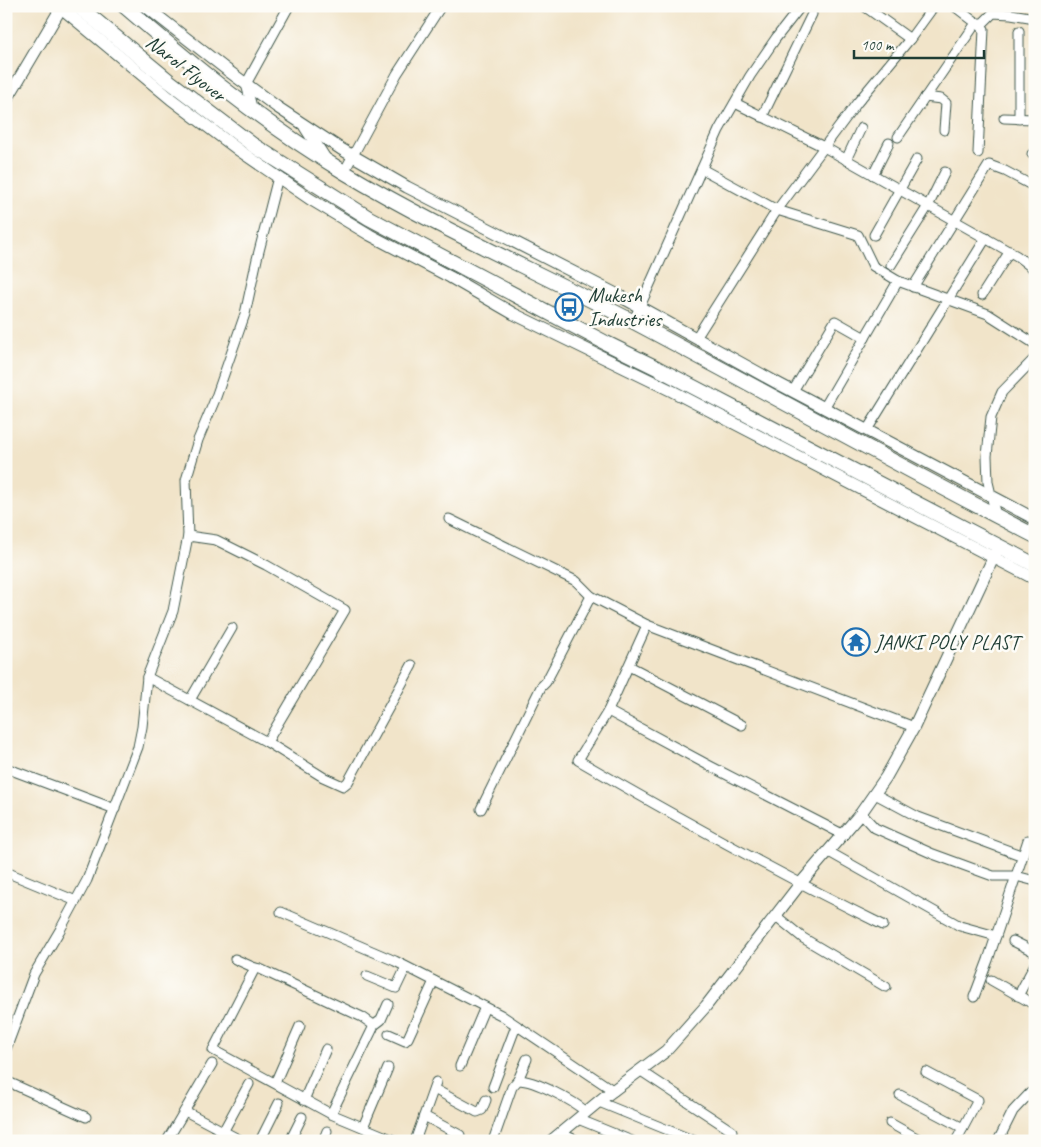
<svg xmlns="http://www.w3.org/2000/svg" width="1041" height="1147" font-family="Caveat,sans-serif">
<rect width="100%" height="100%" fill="#fdfcf7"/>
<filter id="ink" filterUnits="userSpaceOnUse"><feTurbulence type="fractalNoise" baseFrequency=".02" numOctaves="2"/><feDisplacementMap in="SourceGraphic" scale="10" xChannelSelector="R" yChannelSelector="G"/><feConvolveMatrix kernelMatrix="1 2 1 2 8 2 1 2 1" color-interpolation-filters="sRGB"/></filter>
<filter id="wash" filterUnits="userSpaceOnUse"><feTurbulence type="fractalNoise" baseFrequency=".0096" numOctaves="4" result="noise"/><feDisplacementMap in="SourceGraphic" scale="20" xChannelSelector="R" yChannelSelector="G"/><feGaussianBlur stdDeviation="1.12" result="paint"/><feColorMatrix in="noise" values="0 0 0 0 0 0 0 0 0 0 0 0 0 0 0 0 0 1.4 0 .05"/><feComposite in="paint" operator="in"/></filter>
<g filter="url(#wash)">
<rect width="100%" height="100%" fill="#f1e4c9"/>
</g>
<g filter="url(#ink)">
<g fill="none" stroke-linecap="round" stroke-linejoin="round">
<g stroke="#3e564a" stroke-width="11">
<g id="minor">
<polyline points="864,6 910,39 934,6"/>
<polyline points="921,6 929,12"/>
<polyline points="954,6 984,29 978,153"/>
<polyline points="976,23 983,23 993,13 1011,14 1035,18"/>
<polyline points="1019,31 1019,119"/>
<polyline points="925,97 941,99 946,103 944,130"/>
<polyline points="735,103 824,147 1017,256 1035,270"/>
<polyline points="253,111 246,84 289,6"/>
<polyline points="762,117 812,14"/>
<polyline points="1004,118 1035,119"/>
<polyline points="898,137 976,23"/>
<polyline points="1032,154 1035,154"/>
<polyline points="846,160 861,128"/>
<polyline points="702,169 777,210 858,235 873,266 898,281 988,314 1035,344"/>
<polyline points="344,172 397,74 441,6"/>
<polyline points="873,175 889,143"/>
<polyline points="874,235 917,159"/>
<polyline points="891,265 928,206 945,172"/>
<polyline points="913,287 989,165 1005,171 1035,187"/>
<polyline points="982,295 1010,251"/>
<polyline points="633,322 719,130 750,76 776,38 801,6"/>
<polyline points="696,338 777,210 857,103 910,39"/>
<polyline points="793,391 835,321 865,338"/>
<polyline points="824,408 898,281"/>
<polyline points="867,430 986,238"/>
<polyline points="996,516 988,482 987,456 991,417 1002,392 1035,358"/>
<polyline points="449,519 576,581 591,596 647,625 914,727"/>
<polyline points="629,666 742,725"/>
<polyline points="147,677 267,742 345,610 266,565 216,540 188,536"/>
<polyline points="190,700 232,628"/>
<polyline points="608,711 647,625"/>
<polyline points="267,742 323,777 343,786 348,782 412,665"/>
<polyline points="6,768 115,809"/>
<polyline points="875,794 918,817 1023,856"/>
<polyline points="481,809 541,687 546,682 591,596"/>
<polyline points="861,813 875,828 933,854 993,876 1016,876 1035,881"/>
<path d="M844 835 708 765 608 711 578 760C678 818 779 874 883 925"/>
<polyline points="829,852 960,926 996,936"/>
<polyline points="6,872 76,901"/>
<polyline points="281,912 395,961 501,1015 614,1091"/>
<polyline points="776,916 803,938 886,987"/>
<polyline points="1013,941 1035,952"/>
<polyline points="235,959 255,968"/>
<polyline points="367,976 396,988 406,967"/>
<polyline points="991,980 1035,1005"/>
<polyline points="1018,996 1035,964"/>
<polyline points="974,997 988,960 1028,840 1035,842"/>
<polyline points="373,1026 381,1020 388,1004"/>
<polyline points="389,1034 405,1041 408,1038 434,981"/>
<polyline points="6,1049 34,974 60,930 87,880 138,747 142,727 147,677 173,611 188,536 186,480 198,440 216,397 245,314 257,259 278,177"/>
<polyline points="460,1066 485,1007"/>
<polyline points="641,1071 732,1131"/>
<polyline points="926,1072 978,1100 956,1141"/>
<polyline points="518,1080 527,1059"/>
<polyline points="6,1081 86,1117"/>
<polyline points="275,1083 300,1026"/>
<polyline points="493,1087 516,1026"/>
<polyline points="434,1089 477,1112 482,1110 486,1100"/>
<polyline points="900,1095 963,1128"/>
<polyline points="304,1100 326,1049"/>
<polyline points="599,1102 695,1141"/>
<polyline points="185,1111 242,1141"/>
<polyline points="331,1114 373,1028 372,1024 362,1017 260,969 255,968 213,1050 331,1114 396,1141"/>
<polyline points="424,1116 460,1135"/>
<polyline points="578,1119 632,1141"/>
<polyline points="890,1123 922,1141"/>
<polyline points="363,1127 388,1068"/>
<polyline points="560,1133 578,1141"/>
<polyline points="168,1139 212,1064"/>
<polyline points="218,1141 249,1084"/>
<polyline points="260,1141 279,1103"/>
<polyline points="290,1141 302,1117"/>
<polyline points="323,1141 327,1131"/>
<polyline points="415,1141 436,1082"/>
<path d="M493 1141 512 1087 518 1080C535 1080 574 1101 586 1112"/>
<polyline points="998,1141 1013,1111 1030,1093 1035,1095"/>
</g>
</g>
<g stroke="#3e564a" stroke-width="13">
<g id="tertiary">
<polyline points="59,6 171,99 240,151 310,199 370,235 450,277 514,314 672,391 1035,579"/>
<polyline points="145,6 227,70 277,107 341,149 407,187 616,294 777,383 1035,519"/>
<polyline points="6,101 61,8"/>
<polyline points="305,127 326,160"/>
<polyline points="551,1141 603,1098 666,1051 706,1006 800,884 861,813 886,777 914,727 996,552"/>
</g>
</g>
<g stroke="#3e564a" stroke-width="16">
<g id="primary">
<polyline points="78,6 169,81 253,145 369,218 606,343 657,368 1035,565"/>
<path d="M124 6C194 66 265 125 344 172 437 228 536 271 632 321 766 392 899 466 1035 536"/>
</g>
</g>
<use href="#minor" stroke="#fff" stroke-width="9"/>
<use href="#tertiary" stroke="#fff" stroke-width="11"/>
<use href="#primary" stroke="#fff" stroke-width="14"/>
</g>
</g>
<defs>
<g id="bus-ring" transform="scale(1.4375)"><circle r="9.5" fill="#fdfcf7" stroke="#1f6fb2" stroke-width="1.5"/><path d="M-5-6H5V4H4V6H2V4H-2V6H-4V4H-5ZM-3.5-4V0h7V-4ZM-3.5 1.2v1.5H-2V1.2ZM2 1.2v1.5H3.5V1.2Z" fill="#1f6fb2"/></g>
<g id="temple-ring" transform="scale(1.4375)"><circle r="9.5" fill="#fdfcf7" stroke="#1f6fb2" stroke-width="1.5"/><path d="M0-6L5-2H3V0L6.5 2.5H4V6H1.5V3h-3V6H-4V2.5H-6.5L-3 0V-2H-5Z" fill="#1f6fb2"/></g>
</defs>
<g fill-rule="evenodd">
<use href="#bus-ring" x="569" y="307"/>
<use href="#temple-ring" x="856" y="642"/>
</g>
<g text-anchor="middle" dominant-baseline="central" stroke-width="5" stroke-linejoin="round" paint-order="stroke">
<g font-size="21" fill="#1f3d34" stroke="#fdfcf7">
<text transform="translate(186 68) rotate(38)">Narol Flyover</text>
</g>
<g font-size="21" fill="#1f3d34" stroke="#fdfcf7" text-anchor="start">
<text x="588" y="295">Mukesh<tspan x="588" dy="24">Industries</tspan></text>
<text x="875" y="642">JANKI POLY PLAST</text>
</g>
</g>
<rect width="1041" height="1147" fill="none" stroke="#fdfcf7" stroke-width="25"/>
<path d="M854 50v8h130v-8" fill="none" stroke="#1f3d34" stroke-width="2.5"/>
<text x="861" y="50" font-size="15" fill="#1f3d34" stroke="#fdfcf7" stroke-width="4" paint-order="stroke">100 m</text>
</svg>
